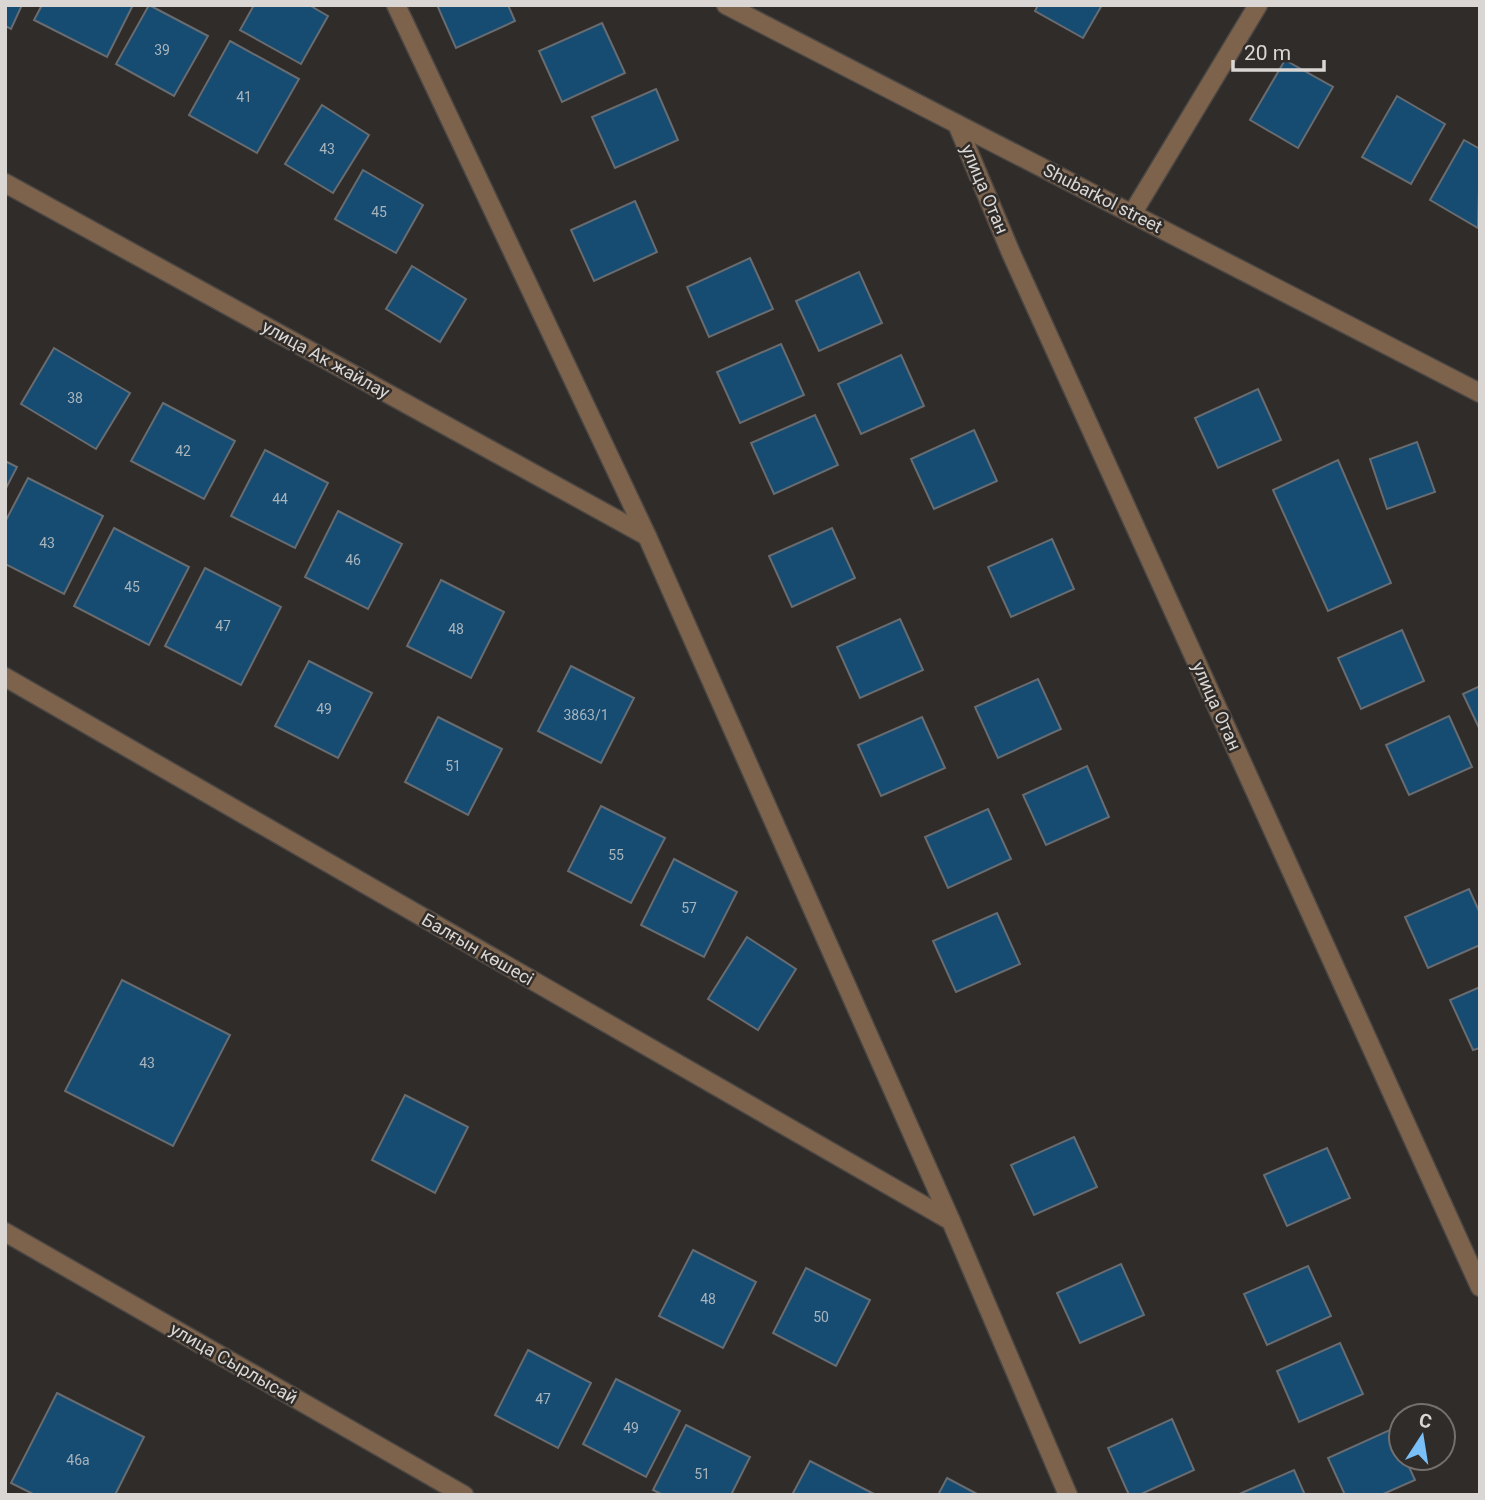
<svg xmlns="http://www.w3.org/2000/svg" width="1485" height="1500" font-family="Roboto,sans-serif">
<rect width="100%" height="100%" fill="#302c29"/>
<g fill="#174c72" stroke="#686c70" stroke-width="2">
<polygon points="5,5 22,5 11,29 5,26"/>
<polygon points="42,5 133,5 107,57 34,20"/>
<polygon points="149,5 208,36 174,96 116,64"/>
<polygon points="254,5 309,5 328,16 301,64 240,30"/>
<polygon points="437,5 508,5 515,21 456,48"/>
<polygon points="1038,5 1102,5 1083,38 1035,11"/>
<polygon points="602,23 625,73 562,102 539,51"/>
<polygon points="230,41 299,79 257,153 189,115"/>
<polygon points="1285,60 1333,87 1298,148 1250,120"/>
<polygon points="656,89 678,140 615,168 592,117"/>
<polygon points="1397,96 1445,124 1411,184 1362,157"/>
<polygon points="322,105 369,135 333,193 285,164"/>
<polygon points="1464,140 1480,149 1478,228 1430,200"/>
<polygon points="363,170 423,205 396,253 335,219"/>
<polygon points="635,201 657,252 594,281 571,230"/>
<polygon points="750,258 773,309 709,337 687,287"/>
<polygon points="412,266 466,299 440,342 386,309"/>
<polygon points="859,272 882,323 819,351 796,301"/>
<polygon points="781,344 804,395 740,423 717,372"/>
<polygon points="54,348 130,393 96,449 21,404"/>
<polygon points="901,355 924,406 861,434 838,384"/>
<polygon points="1258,389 1281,440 1218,468 1195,418"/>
<polygon points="163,403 235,441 204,499 131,461"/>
<polygon points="815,415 838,465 774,494 751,443"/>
<polygon points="974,430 997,481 934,509 911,459"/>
<polygon points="1417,442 1435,492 1387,509 1370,459"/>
<polygon points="265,450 328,483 295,548 231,516"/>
<polygon points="1338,460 1391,583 1328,611 1273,490"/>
<polygon points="5,461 17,467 5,490"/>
<polygon points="28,478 103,516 64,594 5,564 5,522"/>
<polygon points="338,511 402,544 368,609 305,577"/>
<polygon points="114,528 189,567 149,645 74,606"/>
<polygon points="832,528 855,578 792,607 769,556"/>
<polygon points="1052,539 1074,589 1011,617 988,567"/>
<polygon points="205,568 281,607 241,685 165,646"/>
<polygon points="441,580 504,612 471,678 407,646"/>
<polygon points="900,619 923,670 860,698 837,647"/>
<polygon points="1402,630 1424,681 1361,709 1338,658"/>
<polygon points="309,661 372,693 338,758 275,726"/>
<polygon points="571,666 634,698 601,763 538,731"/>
<polygon points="1038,679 1061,729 998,758 975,707"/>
<polygon points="1480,686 1480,730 1463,694"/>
<polygon points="1449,716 1472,767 1409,795 1386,745"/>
<polygon points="438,717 502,749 468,815 405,782"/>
<polygon points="922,717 945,768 881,796 858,745"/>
<polygon points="1087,766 1109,817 1046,845 1023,795"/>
<polygon points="601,806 665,838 631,903 568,871"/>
<polygon points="988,809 1011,859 948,888 925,837"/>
<polygon points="674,859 737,892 704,957 641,925"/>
<polygon points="1469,889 1480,913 1480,945 1428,968 1405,917"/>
<polygon points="997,913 1020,964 956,992 933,941"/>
<polygon points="747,937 796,969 758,1030 708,999"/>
<polygon points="122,980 230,1035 173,1146 65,1091"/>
<polygon points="1480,987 1480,1048 1473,1050 1450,1000"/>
<polygon points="405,1095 468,1127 435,1193 372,1160"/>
<polygon points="1074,1137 1097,1187 1034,1215 1011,1165"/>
<polygon points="1327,1148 1350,1198 1287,1226 1264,1175"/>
<polygon points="693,1250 756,1282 723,1348 659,1316"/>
<polygon points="1121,1264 1144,1315 1080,1343 1057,1293"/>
<polygon points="1308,1266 1331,1316 1267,1345 1244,1294"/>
<polygon points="806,1268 870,1300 836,1366 773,1333"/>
<polygon points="1340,1343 1363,1394 1299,1422 1277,1371"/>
<polygon points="528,1350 591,1383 558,1448 495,1415"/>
<polygon points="616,1379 680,1411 646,1477 583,1444"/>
<polygon points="57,1393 144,1437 115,1495 35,1495 11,1483"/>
<polygon points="1172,1419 1194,1470 1139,1495 1129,1495 1108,1448"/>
<polygon points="686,1425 750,1457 731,1495 663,1495 653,1490"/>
<polygon points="1392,1429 1401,1450 1401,1458 1405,1458 1415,1480 1381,1495 1345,1495 1328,1458"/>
<polygon points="810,1461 876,1495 792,1495"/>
<polygon points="1294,1470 1305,1495 1237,1495"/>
<polygon points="947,1478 979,1495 938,1495"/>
</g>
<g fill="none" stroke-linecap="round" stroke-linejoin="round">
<g stroke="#4b4744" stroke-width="21">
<g id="minor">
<polyline points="396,5 647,536 951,1221 1068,1495"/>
<polyline points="726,5 1480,393"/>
<polyline points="957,124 1011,253 1480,1287"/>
<polyline points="5,183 647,536"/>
<polyline points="1132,214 1258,5"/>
<polyline points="5,677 951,1221"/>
<polyline points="5,1232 464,1495"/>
</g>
</g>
<use href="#minor" stroke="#7d624c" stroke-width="18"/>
</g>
<g text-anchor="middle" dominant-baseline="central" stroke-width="5" stroke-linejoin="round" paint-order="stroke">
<g font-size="14" fill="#a8b4bc">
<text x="162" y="50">39</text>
<text x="244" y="97">41</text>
<text x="327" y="149">43</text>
<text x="379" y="212">45</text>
<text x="75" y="398">38</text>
<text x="183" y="451">42</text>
<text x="280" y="499">44</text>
<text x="47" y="543">43</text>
<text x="353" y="560">46</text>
<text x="132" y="587">45</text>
<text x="223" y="626">47</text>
<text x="456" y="629">48</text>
<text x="324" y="709">49</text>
<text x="586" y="715">3863/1</text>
<text x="453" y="766">51</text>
<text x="616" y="855">55</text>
<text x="689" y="908">57</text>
<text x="147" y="1063">43</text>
<text x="708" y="1299">48</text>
<text x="821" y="1317">50</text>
<text x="543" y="1399">47</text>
<text x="631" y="1428">49</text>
<text x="78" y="1460">46а</text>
<text x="702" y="1474">51</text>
</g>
<g font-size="18" fill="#d9d6d4" stroke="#302c29">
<text transform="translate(985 189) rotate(67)">улица Отан</text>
<text transform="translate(1103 198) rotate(27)">Shubarkol street</text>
<text transform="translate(326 359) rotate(29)">улица Ак жайлау</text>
<text transform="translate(1217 706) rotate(66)">улица Отан</text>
<text transform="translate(478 949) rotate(30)">Балғын көшесі</text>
<text transform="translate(234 1363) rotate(30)">улица Сырлысай</text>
</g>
</g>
<rect width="1485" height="1500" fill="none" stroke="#d9d6d4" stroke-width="14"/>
<g transform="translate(1422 1437) rotate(12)"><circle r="33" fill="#302c29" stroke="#74706d" stroke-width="2"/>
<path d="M0-5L12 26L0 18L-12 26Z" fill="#79bff8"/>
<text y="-10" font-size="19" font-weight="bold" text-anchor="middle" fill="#d9d6d4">С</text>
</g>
<path d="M1233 60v10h91v-10" fill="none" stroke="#d9d6d4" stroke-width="3.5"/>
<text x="1244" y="60" font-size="21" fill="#d9d6d4" stroke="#302c29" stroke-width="5" paint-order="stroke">20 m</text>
</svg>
